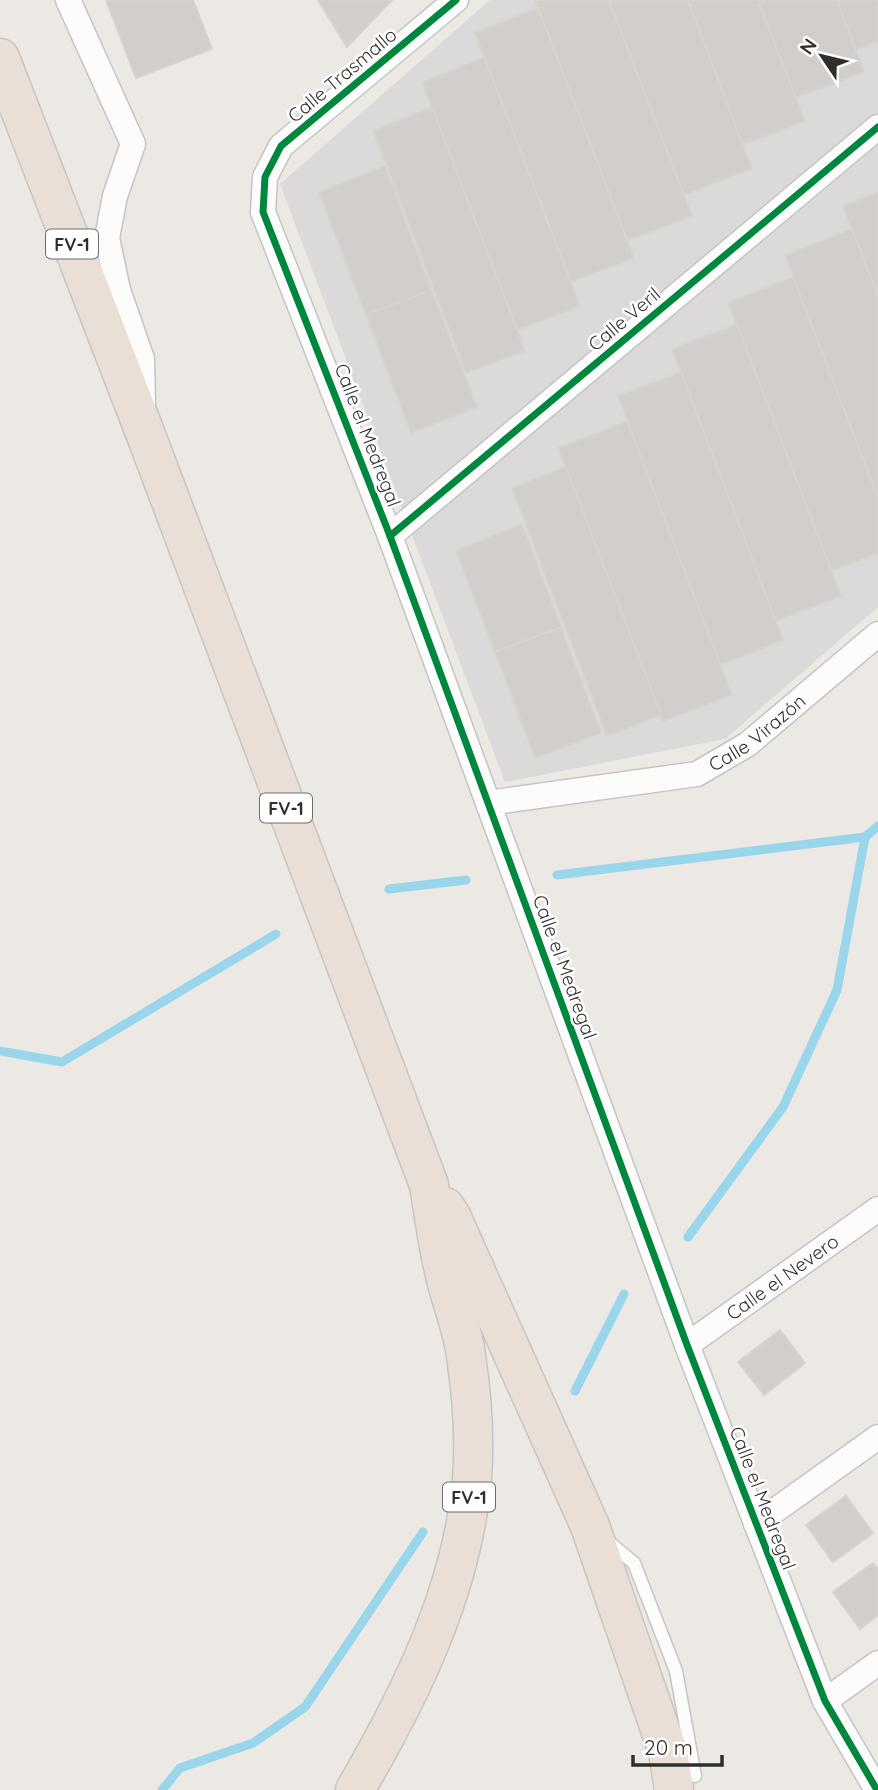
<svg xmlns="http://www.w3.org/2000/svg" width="878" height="1790" font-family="Quicksand,sans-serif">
<rect width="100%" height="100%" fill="#ece8e4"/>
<polygon fill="#dcd9db" points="490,0 878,0 878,607 725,739 505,782 280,184"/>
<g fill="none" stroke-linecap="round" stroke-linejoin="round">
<g stroke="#99d6ec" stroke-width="9">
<polyline points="557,875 865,837 878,826"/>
<polyline points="389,889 466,880"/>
<polyline points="0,1051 62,1062 276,934"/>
<polyline points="688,1237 783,1107 837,990 865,837"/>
<polyline points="575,1391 624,1294"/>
<polyline points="162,1790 180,1768 253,1743 305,1707 423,1532"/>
</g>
</g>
<g fill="#d1cecb" stroke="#d7d4d0" stroke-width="2">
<polygon points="106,0 193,0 212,49 136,78"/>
<polygon points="318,0 392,0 347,47"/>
<polygon points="535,0 609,0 692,216 627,241"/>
<polygon points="609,0 688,0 752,169 684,195"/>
<polygon points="688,0 758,0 805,121 743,145"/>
<polygon points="758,0 837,0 864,72 796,98"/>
<polygon points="837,0 878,0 878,41 856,50"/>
<polygon points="538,8 634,258 571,282 475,33"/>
<polygon points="484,57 580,306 517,330 422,82"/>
<polygon points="432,107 525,351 466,373 373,130"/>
<polygon points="385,166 431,290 366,315 319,192"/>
<polygon points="878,192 878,297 843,206"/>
<polygon points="852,229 878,297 878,498 785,255"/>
<polygon points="793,277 878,498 878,553 831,571 728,303"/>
<polygon points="431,290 477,407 411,433 366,315"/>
<polygon points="737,324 841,596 776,621 672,349"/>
<polygon points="681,372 783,640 720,665 618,396"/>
<polygon points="627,421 732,695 663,721 558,448"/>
<polygon points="566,467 661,715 607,736 512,488"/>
<polygon points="522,524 561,627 495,652 456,551"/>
<polygon points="561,627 601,733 535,758 495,652"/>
<polygon points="780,1330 805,1363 764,1395 738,1362"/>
<polygon points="846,1496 873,1533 833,1562 806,1525"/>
<polygon points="873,1563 878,1569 878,1615 860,1629 833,1592"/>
</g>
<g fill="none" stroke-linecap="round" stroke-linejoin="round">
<g stroke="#c5c4c5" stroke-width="15">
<polyline id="lane" points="606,1540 634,1563 676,1671 695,1776"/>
</g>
<g stroke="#c5c4c5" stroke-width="27">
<g id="street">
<polyline points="68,0 133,144 115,196 107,238 118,290 142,359 143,404"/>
<polyline points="456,0 281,146 265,177 263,212 390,536 687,1345 825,1701 877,1790"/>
<polyline points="390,536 878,127"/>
<path id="s1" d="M488 803 697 774 748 744 878 634"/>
<path id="s2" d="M687 1345 878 1209"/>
<polyline points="756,1524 878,1437"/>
<polyline points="825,1701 878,1663"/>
</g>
</g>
<g stroke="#c6c5c4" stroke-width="41">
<g id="highway">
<path d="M0 58 144 430 429 1185C434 1216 438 1248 446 1279 452 1304 463 1330 466 1356 472 1396 475 1438 472 1479 462 1591 411 1694 355 1790"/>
<polyline points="445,1207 451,1216 590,1526 668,1752 674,1790"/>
</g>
</g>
<use href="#lane" stroke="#fcfcfb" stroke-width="12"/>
<use href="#street" stroke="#fcfcfb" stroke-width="24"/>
<use href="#highway" stroke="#eadfd6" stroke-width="38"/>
<g stroke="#fff" stroke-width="11">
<g id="cycleway">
<polyline points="456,0 281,146 265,177 263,212 390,536 687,1345 825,1701 877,1790"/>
<polyline points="390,536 878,127"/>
</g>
</g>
<use href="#cycleway" stroke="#00873e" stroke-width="7"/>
</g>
<g text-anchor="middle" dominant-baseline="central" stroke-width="5" stroke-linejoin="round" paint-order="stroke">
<g fill="#fff" stroke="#6d6d6d" stroke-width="2">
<rect x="46" y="229.5" width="52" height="29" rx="5"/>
<rect x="260" y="793.5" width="52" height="29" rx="5"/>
<rect x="443" y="1482.5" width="52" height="29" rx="5"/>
</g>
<g font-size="18" font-weight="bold" fill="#2e2e2e">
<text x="72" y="244">FV-1</text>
<text x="286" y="808">FV-1</text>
<text x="469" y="1497">FV-1</text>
</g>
<g font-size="19" fill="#2e2e2e" stroke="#fff">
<text transform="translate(342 75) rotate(-40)">Calle Trasmallo</text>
<text transform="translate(624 319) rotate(-40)">Calle Veril</text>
<text transform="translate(368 435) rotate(69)">Calle el Medregal</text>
<text stroke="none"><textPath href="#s1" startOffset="284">Calle Virazón</textPath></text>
<text transform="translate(565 967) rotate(70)">Calle el Medregal</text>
<text stroke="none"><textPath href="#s2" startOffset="117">Calle el Nevero</textPath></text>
<text transform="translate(763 1498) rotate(69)">Calle el Medregal</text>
</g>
</g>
<g transform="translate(822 56) rotate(305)" stroke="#ffffff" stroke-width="5" paint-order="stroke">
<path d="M0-5L12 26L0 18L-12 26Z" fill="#2e2e2e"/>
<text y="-10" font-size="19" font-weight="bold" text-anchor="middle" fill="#2e2e2e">N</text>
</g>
<path d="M633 1755v10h89v-10" fill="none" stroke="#2e2e2e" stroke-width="3.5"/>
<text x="644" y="1755" font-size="21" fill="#2e2e2e" stroke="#ffffff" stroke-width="5" paint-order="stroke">20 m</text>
</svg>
